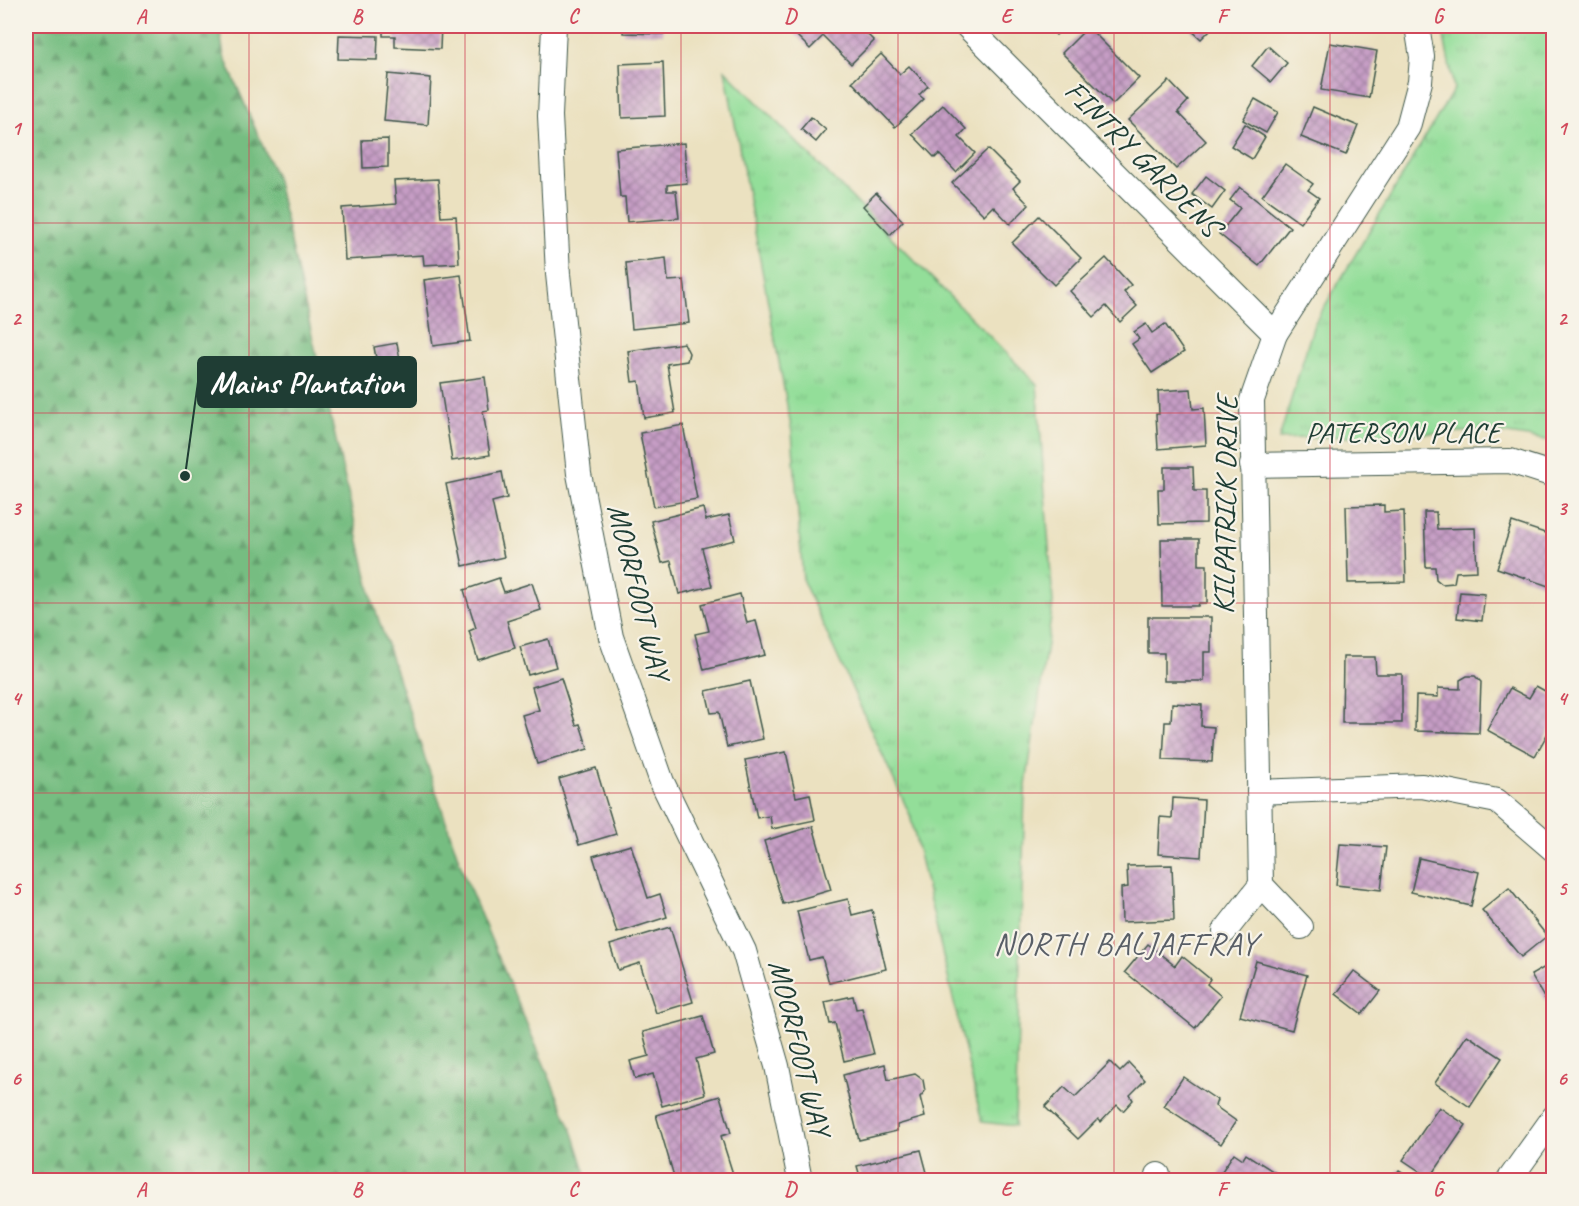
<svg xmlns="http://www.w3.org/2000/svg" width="1579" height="1206" font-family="Caveat,sans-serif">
<defs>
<pattern id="grass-tufts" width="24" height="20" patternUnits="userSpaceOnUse" patternTransform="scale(1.5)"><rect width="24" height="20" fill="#93de99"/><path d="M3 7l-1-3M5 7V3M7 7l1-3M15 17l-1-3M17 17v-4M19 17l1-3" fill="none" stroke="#7ebf84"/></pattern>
<pattern id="forest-firs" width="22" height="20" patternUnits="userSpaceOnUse" patternTransform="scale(1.5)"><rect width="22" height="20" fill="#76bd81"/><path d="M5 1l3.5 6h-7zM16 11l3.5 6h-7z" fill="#609b6a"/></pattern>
<pattern id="building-cross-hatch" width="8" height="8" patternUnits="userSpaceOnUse" patternTransform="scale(1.5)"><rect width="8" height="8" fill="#c69dc5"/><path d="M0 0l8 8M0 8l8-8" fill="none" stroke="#a081a1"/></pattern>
</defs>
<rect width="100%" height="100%" fill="#f7f3e8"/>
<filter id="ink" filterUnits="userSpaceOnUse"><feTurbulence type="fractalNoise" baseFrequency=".0167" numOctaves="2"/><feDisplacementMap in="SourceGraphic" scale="12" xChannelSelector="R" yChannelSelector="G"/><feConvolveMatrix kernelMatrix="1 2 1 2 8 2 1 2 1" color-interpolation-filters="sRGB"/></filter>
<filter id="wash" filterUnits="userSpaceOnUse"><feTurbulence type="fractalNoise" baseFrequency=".008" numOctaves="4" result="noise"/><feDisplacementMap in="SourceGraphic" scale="24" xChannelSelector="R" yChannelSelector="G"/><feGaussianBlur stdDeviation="1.35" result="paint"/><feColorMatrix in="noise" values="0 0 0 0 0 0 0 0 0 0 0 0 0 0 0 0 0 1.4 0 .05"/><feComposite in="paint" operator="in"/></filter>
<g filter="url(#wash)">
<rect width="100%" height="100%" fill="#ebe1c0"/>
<g fill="url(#grass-tufts)" stroke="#598e66" stroke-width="1.5">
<polygon points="1442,26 1553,26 1553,441 1489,431 1279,439 1314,324 1454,89"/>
<polygon points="725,70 1037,384 1053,603 1025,792 1015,1126 982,1122 910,815 803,581 792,432"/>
</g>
<polygon fill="url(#forest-firs)" stroke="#4a7d5a" stroke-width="1.5" points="26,26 219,26 224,56 276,177 373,603 465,878 573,1133 588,1180 26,1180"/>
<g id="blocks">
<g fill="url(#building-cross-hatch)">
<polygon points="383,26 441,26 440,49 395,47 395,36 383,36"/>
<polygon points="623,26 663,26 663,34 623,33"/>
<polygon points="804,26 859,26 874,41 851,64 823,36 810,49 795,34"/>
<polygon points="1047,26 1066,26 1056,35"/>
<polygon points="1187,26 1214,26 1201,39"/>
<polygon points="1088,27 1139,78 1113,104 1062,53"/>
<polygon points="339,35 378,36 377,60 338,59"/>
<polygon points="1330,43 1377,51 1369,98 1321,90"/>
<polygon points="1268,46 1287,63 1271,82 1252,66"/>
<polygon points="881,54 900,74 909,66 928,86 919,95 924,99 895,127 852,82"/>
<polygon points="663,62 665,116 622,118 620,64"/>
<polygon points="388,74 431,78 428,125 384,121"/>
<polygon points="1169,81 1188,101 1178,112 1206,141 1176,169 1128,120"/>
<polygon points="1255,99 1278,112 1266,133 1243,120"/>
<polygon points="943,105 966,129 959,137 975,153 956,172 939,154 935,158 912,134"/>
<polygon points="1313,107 1358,126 1346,155 1301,137"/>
<polygon points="811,117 826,130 816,142 801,129"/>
<polygon points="1245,124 1265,137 1252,159 1231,146"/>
<polygon points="388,139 388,167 363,168 362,140"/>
<polygon points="684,143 687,183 667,185 667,191 676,191 679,218 627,222 625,197 620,197 616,149"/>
<polygon points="988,149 1020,181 1013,188 1029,205 1010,224 993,206 984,215 952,183"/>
<polygon points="1285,164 1313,184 1308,190 1319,198 1300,223 1262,196"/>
<polygon points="1206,176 1225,191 1212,209 1192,194"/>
<polygon points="438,179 441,217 456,216 459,263 424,265 423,255 345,260 342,208 396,204 394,181"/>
<polygon points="1240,187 1290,227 1259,266 1219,234 1240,208 1230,200"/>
<polygon points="876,193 903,221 890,235 863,206"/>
<polygon points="1039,216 1081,258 1054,285 1012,243"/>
<polygon points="666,258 668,281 684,280 689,323 632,329 626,263"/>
<polygon points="1106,258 1131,285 1124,292 1137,306 1120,322 1106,306 1094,317 1070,291"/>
<polygon points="461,275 470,341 433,346 424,280"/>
<polygon points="1146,324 1152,333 1165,324 1184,352 1152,373 1132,344 1139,339 1134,332"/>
<polygon points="397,343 402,371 379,375 374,347"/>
<polygon points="684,343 689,353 687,361 667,364 675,413 644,418 639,381 632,382 628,351"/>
<polygon points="485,377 489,410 483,411 490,455 452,461 440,383"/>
<polygon points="1191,389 1193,409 1204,408 1206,445 1158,449 1156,414 1159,414 1158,391"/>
<polygon points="683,425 697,499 654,507 640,433"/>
<polygon points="1164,467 1193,467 1194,491 1206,491 1206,523 1159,524 1158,489 1164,489"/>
<polygon points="502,472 507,498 492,502 504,557 463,566 446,484"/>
<polygon points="1384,505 1384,512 1404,511 1406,582 1348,583 1346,506"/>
<polygon points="703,508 706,520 729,515 735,540 702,548 712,586 679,594 671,561 662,563 651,521"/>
<polygon points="1424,512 1436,512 1437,529 1475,528 1477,571 1456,572 1454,583 1442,584 1436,579 1435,567 1426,567"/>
<polygon points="1512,522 1554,536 1554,588 1497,568"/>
<polygon points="1161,539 1199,539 1199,565 1207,565 1207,603 1199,603 1198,606 1162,606"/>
<polygon points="499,578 504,592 532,583 541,610 507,621 515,648 478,660 469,631 476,628 464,590"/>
<polygon points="1460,592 1485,594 1482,621 1457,618"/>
<polygon points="740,594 747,623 756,621 765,655 704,670 695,634 709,631 702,604"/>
<polygon points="1148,617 1211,617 1211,652 1204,652 1204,681 1164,681 1164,653 1148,653"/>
<polygon points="548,639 556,667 528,675 520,647"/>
<polygon points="1343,657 1375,657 1376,674 1402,674 1402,723 1342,723"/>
<polygon points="1467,676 1475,676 1481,682 1479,733 1415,731 1416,696 1438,697 1438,688 1460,689 1460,680"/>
<polygon points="561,678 576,725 580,724 588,749 537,764 522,715 539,710 532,687"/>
<polygon points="750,681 763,739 727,747 719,712 711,713 706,691"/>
<polygon points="1536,686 1554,696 1554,722 1535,756 1487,730 1510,688 1529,698"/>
<polygon points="1172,703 1202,705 1201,726 1214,727 1212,762 1163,760 1165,722 1171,722"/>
<polygon points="786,752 796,797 810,794 815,820 772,829 770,816 757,818 745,760"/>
<polygon points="596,768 616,834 579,845 559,779"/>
<polygon points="1173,798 1204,800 1201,857 1158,854 1160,817 1172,818"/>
<polygon points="813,826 831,890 783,904 764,841"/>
<polygon points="1340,844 1386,847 1381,890 1336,885"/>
<polygon points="631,845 648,898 660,894 667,917 617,933 593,856"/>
<polygon points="1419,858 1479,872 1471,906 1411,892"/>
<polygon points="1172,865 1174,920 1122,922 1121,888 1128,887 1127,866"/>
<polygon points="1509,888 1547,936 1521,957 1482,910"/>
<polygon points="848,899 852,915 872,910 886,969 829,983 822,957 809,960 797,911"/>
<polygon points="670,927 693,1002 656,1013 640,963 618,970 610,945"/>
<polygon points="1148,944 1175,966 1182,956 1210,979 1207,984 1221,996 1195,1028 1125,972"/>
<polygon points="1256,961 1307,975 1292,1030 1240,1016"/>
<polygon points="1554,962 1554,1015 1531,975"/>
<polygon points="1354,971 1380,991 1362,1014 1336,994"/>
<polygon points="853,996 856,1009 862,1008 874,1054 844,1061 835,1023 830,1024 825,1002"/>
<polygon points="703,1016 714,1054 696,1059 705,1094 662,1106 653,1074 635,1079 630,1061 649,1056 643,1032"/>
<polygon points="1467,1035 1502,1058 1470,1107 1435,1083"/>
<polygon points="1110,1062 1120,1072 1129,1063 1145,1080 1130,1095 1133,1100 1123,1111 1117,1105 1101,1122 1098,1119 1078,1139 1045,1107 1064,1087 1075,1097"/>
<polygon points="885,1064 888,1080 915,1074 923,1080 925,1091 920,1097 925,1117 897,1125 897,1131 859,1140 843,1075"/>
<polygon points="1183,1077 1217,1100 1215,1106 1236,1121 1221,1144 1164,1106"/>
<polygon points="720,1096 731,1133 721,1136 733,1174 712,1180 697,1180 695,1177 675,1180 656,1115"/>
<polygon points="1439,1107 1466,1125 1430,1178 1403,1160"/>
<polygon points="921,1150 929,1180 861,1180 857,1166"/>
<polygon points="1234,1153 1243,1159 1246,1154 1287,1180 1224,1180 1218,1177"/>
<polygon points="1399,1170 1415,1180 1382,1180 1386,1176 1392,1180"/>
<polygon points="1095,1174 1095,1180 1069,1180 1068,1176"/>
</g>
</g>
</g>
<g filter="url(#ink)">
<use href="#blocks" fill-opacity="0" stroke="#3e5649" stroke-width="1.5"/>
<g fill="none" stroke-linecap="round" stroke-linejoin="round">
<g stroke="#3e5649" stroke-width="26">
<g id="minor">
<polyline points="554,26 550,116 558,274 579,474 611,637 662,782 744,951 777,1066 800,1180"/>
<polyline points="967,26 1275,334"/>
<polyline points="1252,465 1510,461 1554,475"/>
<polyline points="1259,792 1422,786 1497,801 1554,850"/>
<polyline points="1261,885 1301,927"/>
<polyline points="1225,931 1261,885 1252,400 1275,334 1408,127 1420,82 1422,57 1417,26"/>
<polyline points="1158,1175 1158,1180"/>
<polyline points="1509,1180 1554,1117"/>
</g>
</g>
<use href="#minor" stroke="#fff" stroke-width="24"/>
</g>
</g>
<path fill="none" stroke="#d1495b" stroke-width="1.5" stroke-opacity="0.55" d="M249 26V1180M465 26V1180M681 26V1180M898 26V1180M1114 26V1180M1330 26V1180M26 223H1554M26 413H1554M26 603H1554M26 793H1554M26 983H1554"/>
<g text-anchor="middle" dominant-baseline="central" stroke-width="4.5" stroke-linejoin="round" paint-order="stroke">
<g font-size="30" fill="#1f3d34" stroke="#f7f3e8">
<text transform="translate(1143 158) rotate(45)">FINTRY GARDENS</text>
<text x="1403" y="432">PATERSON PLACE</text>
<text transform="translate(1225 505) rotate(-89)">KILPATRICK DRIVE</text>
<text transform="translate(639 592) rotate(76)">MOORFOOT WAY</text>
<text transform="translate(800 1048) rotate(76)">MOORFOOT WAY</text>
</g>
<g font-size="32" letter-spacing="1.5" fill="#595f67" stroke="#f7f3e8">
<text x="1126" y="943">NORTH BALJAFFRAY</text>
</g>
</g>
<path fill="none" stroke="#1f3d34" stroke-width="2" d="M185 476L198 382"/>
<circle fill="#1f3d34" stroke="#f7f3e8" stroke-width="2" cx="185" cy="476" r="6"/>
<rect fill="#1f3d34" stroke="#1f3d34" stroke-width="2" x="198" y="357" width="218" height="50" rx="6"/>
<g font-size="32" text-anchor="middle" font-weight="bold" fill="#fff">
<text x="307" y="393">Mains Plantation</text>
</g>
<rect width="1579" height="1206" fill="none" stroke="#f7f3e8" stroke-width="66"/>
<rect x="33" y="33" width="1513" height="1140" fill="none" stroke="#d1495b" stroke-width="2"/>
<g font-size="20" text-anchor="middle" font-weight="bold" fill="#d1495b">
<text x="141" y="23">A</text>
<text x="357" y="23">B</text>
<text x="573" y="23">C</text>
<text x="790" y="23">D</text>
<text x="1006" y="23">E</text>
<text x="1222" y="23">F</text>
<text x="1438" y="23">G</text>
<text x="16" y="135">1</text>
<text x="1562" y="135">1</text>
<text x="16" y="325">2</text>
<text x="1562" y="325">2</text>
<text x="16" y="515">3</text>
<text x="1562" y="515">3</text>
<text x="16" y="705">4</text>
<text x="1562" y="705">4</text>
<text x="16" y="895">5</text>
<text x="1562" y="895">5</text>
<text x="16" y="1085">6</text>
<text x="1562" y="1085">6</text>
<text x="141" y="1196">A</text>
<text x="357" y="1196">B</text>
<text x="573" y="1196">C</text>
<text x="790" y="1196">D</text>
<text x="1006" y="1196">E</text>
<text x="1222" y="1196">F</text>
<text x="1438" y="1196">G</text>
</g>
</svg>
